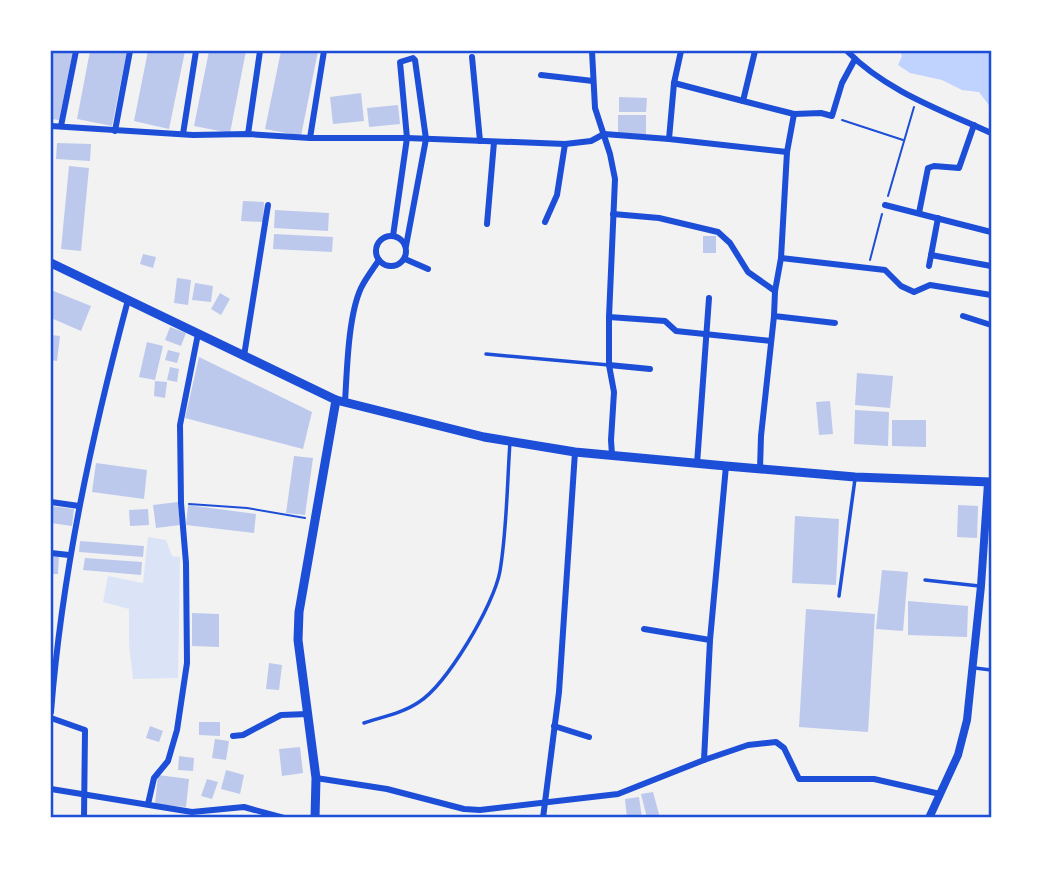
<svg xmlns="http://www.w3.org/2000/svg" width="1042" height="869" font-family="'DM Sans',sans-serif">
<rect width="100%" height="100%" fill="#f2f2f2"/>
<polygon fill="#dbe4f7" points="148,537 166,540 172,556 180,557 178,678 133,679 129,644 129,609 103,602 108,576 143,583"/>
<polygon fill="#bfd3fe" points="900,51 991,51 991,108 979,92 962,90 942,80 910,73 898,65 902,56"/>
<g fill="#bdc9ec">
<polygon points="51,51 73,51 59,120 51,119"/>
<polygon points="90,51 127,51 112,126 77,119"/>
<polygon points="148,51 185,51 169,129 134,121"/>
<polygon points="209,51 246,51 230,133 194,126"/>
<polygon points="281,51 318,51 301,136 265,129"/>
<polygon points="361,93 364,121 333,124 330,97"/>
<polygon points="619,97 647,98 646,112 619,112"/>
<polygon points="398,105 400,124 369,127 367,108"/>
<polygon points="618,115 646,115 646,134 618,135"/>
<polygon points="57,143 91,144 90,161 56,159"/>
<polygon points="69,166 89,168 81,251 61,249"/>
<polygon points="243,201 264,202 263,222 241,221"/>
<polygon points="275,210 329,213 328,231 274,228"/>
<polygon points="274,234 333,237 332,252 273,249"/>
<rect x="703" y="236" width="13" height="17"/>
<polygon points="143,254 156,257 153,268 140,264"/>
<polygon points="177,278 191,280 188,305 174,303"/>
<polygon points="195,283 213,286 211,302 192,300"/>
<polygon points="51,290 91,306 81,331 51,318"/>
<polygon points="220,293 230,299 221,315 211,309"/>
<polygon points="170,327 186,333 181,346 165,340"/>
<polygon points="51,335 60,336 57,361 51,360"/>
<polygon points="147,342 163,346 155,380 139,377"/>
<polygon points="168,350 180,353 177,363 165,360"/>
<polygon points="199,357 312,412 303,449 185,418"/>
<polygon points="170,367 179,369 177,382 167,380"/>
<polygon points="857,373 893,376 890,408 855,405"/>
<polygon points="155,381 167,382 165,398 154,396"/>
<polygon points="830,401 833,434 819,435 816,402"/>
<polygon points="855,410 889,412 888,446 854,444"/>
<polygon points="892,420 926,420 926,447 892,446"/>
<polygon points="294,456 313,458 305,515 286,513"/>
<polygon points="96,463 147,470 144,499 92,492"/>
<polygon points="178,502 180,525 156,528 153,505"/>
<polygon points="188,505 256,514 254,533 186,525"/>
<polygon points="958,505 978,506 977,538 957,537"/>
<polygon points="51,506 74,509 72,526 51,523"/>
<polygon points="148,509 149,525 130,526 129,510"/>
<polygon points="795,516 839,519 836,585 792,583"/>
<polygon points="80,541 144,546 143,557 79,552"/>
<polygon points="51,556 59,556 58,574 51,574"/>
<polygon points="85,558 142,562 141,575 83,570"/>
<polygon points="882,570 908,572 903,631 876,629"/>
<polygon points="908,601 968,606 967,637 908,635"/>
<polygon points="806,609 875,614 868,732 799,727"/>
<polygon points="192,613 219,614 219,647 192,646"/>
<polygon points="269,663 282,665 279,690 266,689"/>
<polygon points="199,722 220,722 220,736 199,735"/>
<polygon points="150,726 163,731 159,742 146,738"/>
<polygon points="215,739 229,741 226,760 212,758"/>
<polygon points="300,747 303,773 282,776 279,749"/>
<polygon points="179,756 194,758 193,771 178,770"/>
<polygon points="226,770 244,775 240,794 221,789"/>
<polygon points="158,775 189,779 186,807 155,804"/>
<polygon points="207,779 218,782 212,799 201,796"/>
<polygon points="653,792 660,818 647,818 641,794"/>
<polygon points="639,797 642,818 627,818 625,799"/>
</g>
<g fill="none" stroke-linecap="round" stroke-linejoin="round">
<g stroke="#1d4ed8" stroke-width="2">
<polyline points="842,120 903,140"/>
<polyline points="888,196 914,107"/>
<polyline points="870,260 882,214"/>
<polyline points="189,504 247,508 305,518"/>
</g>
<g stroke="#1d4ed8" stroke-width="3.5">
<polyline points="486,354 609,365"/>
<polyline points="925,580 979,586"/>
<polyline points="839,596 855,479"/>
<polyline points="975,668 991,670"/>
<path d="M364 723C382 717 403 713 419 702 447 684 494 605 500 571 507 529 507 485 510 442"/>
</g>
<g stroke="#1d4ed8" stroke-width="6">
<polyline points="592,51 595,108 610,154 615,179 609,317 609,365 614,392 611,440 612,455"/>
<polyline points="681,51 674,83 669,139 787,152"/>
<polyline points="755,51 743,101 794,114 821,113 832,116 842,83 855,59"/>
<path d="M847 51C886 91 941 110 991 133"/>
<polyline points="472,57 480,141"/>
<polyline points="541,75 593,81"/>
<polyline points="674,83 743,101"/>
<polyline points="794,114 787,152 781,258 775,291 774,316 835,323"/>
<polyline points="51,126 193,135 248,134 310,138 407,138 565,144 591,141 604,134 669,139"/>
<polyline points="61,126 76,51"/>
<polyline points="115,131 130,51"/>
<polyline points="183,134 196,51"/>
<polyline points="248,134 260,51"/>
<polyline points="310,138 324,51"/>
<polyline points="885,205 991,232"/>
<polyline points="919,213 928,168 934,166 959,168 974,125"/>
<polyline points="613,214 659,218 718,232 730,243 748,272 775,291"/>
<polyline points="545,222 557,195 565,144"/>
<polyline points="487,224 494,142"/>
<circle cx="391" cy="251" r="15"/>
<polyline points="393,236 407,138 400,62 413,58 415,60 426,139 406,246"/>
<polyline points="931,255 991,266"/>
<polyline points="781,258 885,270 901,286 914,292 930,285 991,295"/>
<polyline points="405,259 428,269"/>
<polyline points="929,266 938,218"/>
<polyline points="963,316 991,325"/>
<polyline points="609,317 665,321 676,331 771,341"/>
<polyline points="244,356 268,205"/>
<polyline points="609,365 650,369"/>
<path d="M345 402C347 371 348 316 361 288 366 278 373 269 379 260"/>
<polyline points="697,464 709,298"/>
<polyline points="760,469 761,436 774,316"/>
<polyline points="51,502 79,506"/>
<polyline points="51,553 69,555"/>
<polyline points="644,629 710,640"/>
<path d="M51 712C62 572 92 435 128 300"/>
<polyline points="51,718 85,730 84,818"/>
<polyline points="554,726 589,737"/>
<polyline points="233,736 243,735 281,715 308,714"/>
<polyline points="704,760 748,745 776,742 784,748 799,779 874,779 940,794"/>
<polyline points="316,778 387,789 464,809 480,810 618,794 704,760 710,640 726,466"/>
<polyline points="51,789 192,812 244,807 284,818"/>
<polyline points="148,804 154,778 168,761 177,730 187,663 186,563 181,503 180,425 198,334"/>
<polyline points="543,818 559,692 575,452"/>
</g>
<polyline stroke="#1d4ed8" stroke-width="8" points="929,818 958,755 967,720 981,586 988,483"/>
<g stroke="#1d4ed8" stroke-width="9">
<polyline points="51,263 336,400 484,437 575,452 726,466 855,477 991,482"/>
<polyline points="315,818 316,778 298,640 299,612 336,400"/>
</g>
</g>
<rect width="1042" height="869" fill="none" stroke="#ffffff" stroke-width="105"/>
<rect x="52" y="52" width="938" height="764" fill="none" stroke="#1d4ed8" stroke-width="2.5"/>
</svg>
